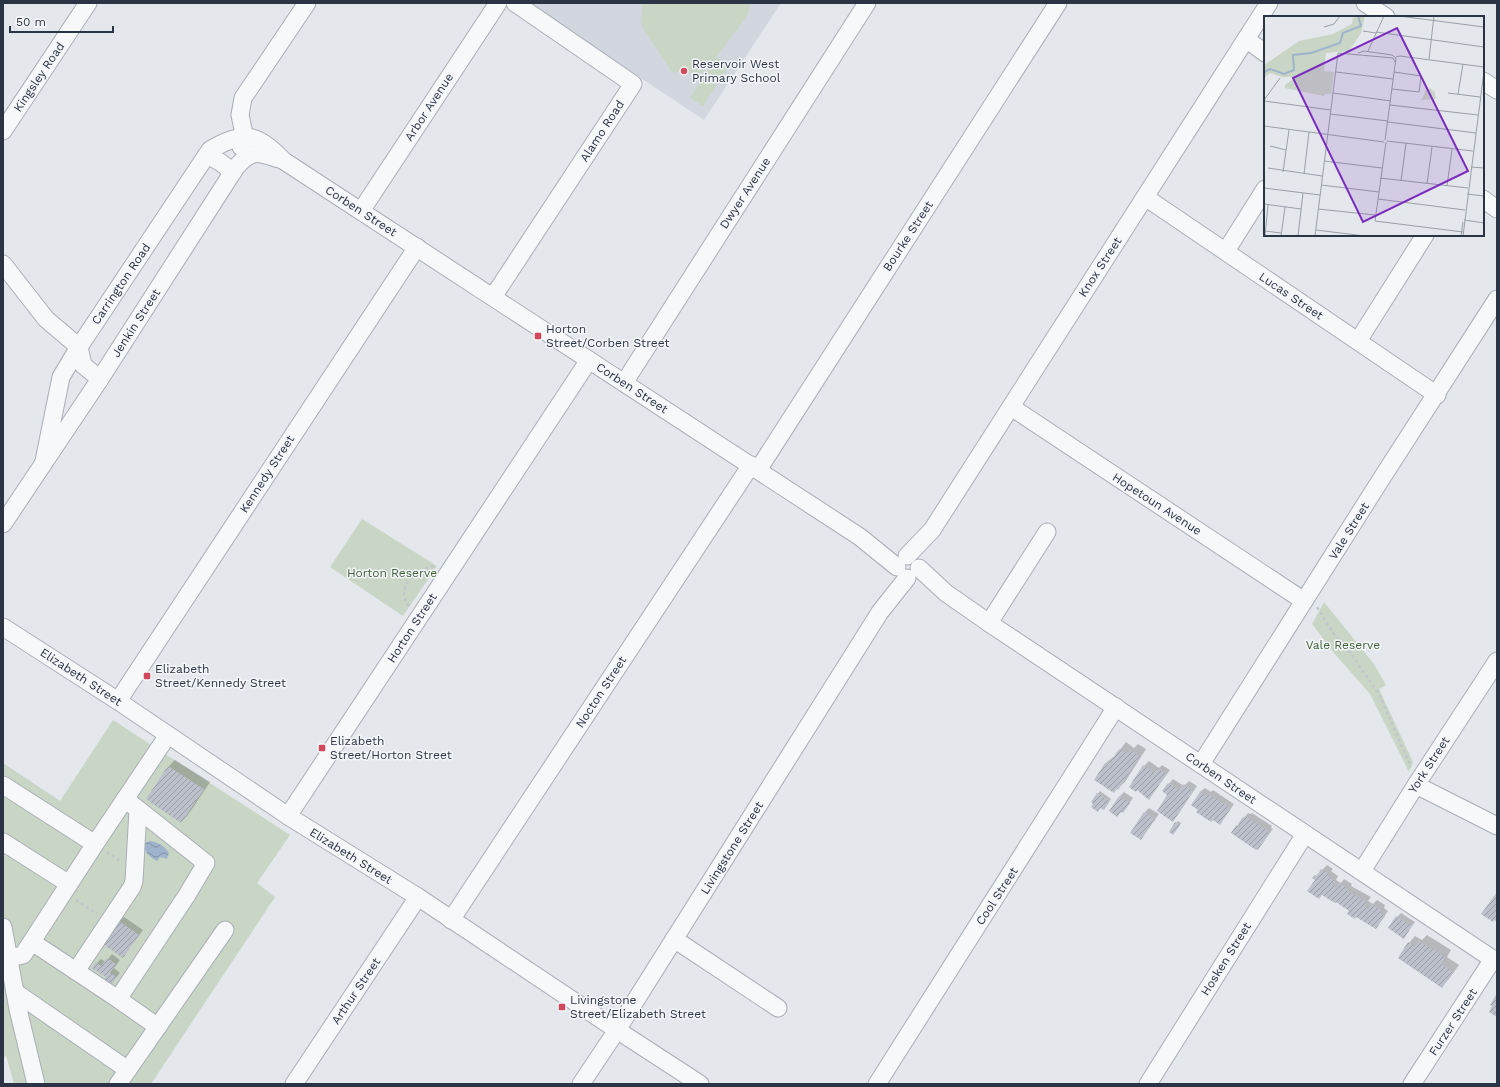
<svg xmlns="http://www.w3.org/2000/svg" width="1500" height="1087" font-family="'Work Sans',sans-serif">
<defs>
<pattern id="water-waves" width="16" height="10" patternUnits="userSpaceOnUse"><rect width="16" height="10" fill="#9fb4cc"/><path d="M0 5q4-4 8 0t8 0" fill="none" stroke="#8293a7"/></pattern>
<pattern id="building-hatch" width="6" height="6" patternUnits="userSpaceOnUse"><rect width="6" height="6" fill="#bbc0ca"/><path d="M-1 1l2-2M0 6l6-6M5 7l2-2" fill="none" stroke="#989da6"/></pattern>
</defs>
<rect width="100%" height="100%" fill="#e4e7ec"/>
<polygon fill="#d2d6de" points="528,3 781,3 704,120"/>
<g fill="#c9d6c5">
<polygon points="643,3 751,3 746,18 716,57 729,66 703,106 690,98 714,60 702,73 672,72 641,25"/>
<polygon points="362,519 437,566 403,616 330,567"/>
<polygon points="1324,602 1374,664 1386,685 1379,689 1413,762 1409,772 1370,694 1334,653 1312,624"/>
<polygon points="113,720 290,835 257,883 275,897 151,1084 14,1084 6,1055 3,1059 3,763 60,801"/>
</g>
<path fill="url(#water-waves)" d="M150 841C158 842 165 846 169 853L167 859 160 857 157 861C149 856 144 853 144 843Z"/>
<g fill="#0003">
<polygon points="1126,742 1134,748 1138,744 1146,749 1125,782 1118,788 1095,780 1106,763 1113,757 1114,757"/>
<polygon points="175,760 210,782 188,815 181,822 169,766"/>
<polygon points="1149,761 1159,768 1162,765 1170,770 1149,799 1144,766"/>
<polygon points="1173,779 1184,786 1189,781 1197,786 1177,816 1173,820 1169,795 1163,791"/>
<polygon points="1205,788 1211,792 1213,790 1234,804 1220,824 1199,809 1200,792"/>
<polygon points="1100,791 1111,799 1105,807 1092,802"/>
<polygon points="1124,792 1133,798 1123,812 1120,796"/>
<polygon points="1149,808 1159,814 1141,839 1145,812"/>
<polygon points="1248,813 1251,814 1252,813 1272,826 1271,828 1273,829 1258,849 1237,826"/>
<polygon points="1178,821 1181,823 1175,832 1176,823"/>
<polygon points="1327,865 1333,869 1331,871 1338,876 1336,880 1339,882 1341,883 1344,879 1352,884 1351,886 1371,897 1368,901 1373,904 1377,900 1385,905 1384,908 1388,911 1376,928 1351,911 1314,878"/>
<polygon points="1401,913 1415,922 1403,937 1397,917"/>
<polygon points="124,917 143,930 123,957 119,921"/>
<polygon points="1427,935 1451,950 1447,957 1459,965 1449,979 1442,986 1409,943 1415,936 1422,940"/>
<polygon points="112,954 120,960 114,968 120,973 111,984 97,963 101,959 106,962"/>
</g>
<g fill="url(#building-hatch)">
<polygon points="1119,749 1128,754 1130,750 1140,756 1118,790 1117,789 1114,793 1094,780 1105,763 1108,765"/>
<polygon points="1143,765 1155,773 1157,768 1166,774 1149,800 1137,790 1136,792 1129,787"/>
<polygon points="168,766 204,789 181,823 146,799"/>
<polygon points="1168,783 1180,790 1184,784 1193,791 1173,822 1157,811 1167,795 1162,791"/>
<polygon points="1200,792 1207,796 1208,794 1231,808 1220,825 1213,820 1211,822 1196,812 1198,810 1191,805"/>
<polygon points="1097,793 1110,801 1104,810 1100,808 1098,812 1091,807 1093,804 1091,802"/>
<polygon points="1119,796 1130,803 1123,813 1121,812 1117,817 1109,811"/>
<polygon points="1144,812 1155,819 1141,840 1130,833"/>
<polygon points="1243,817 1246,818 1247,817 1268,831 1267,833 1269,834 1258,850 1257,849 1256,850 1231,833 1236,825 1240,828 1241,826 1238,824"/>
<polygon points="1175,822 1180,825 1173,835 1169,832"/>
<polygon points="1321,869 1329,874 1328,876 1335,881 1332,885 1336,887 1339,883 1348,889 1347,891 1367,902 1365,906 1368,909 1372,904 1381,910 1380,913 1385,916 1376,929 1356,917 1355,919 1347,914 1349,911 1336,902 1335,903 1322,895 1319,899 1307,891 1315,880 1312,878 1315,875 1317,876"/>
<polygon points="1497,892 1497,922 1494,920 1493,922 1481,914"/>
<polygon points="1396,916 1412,926 1404,939 1388,928"/>
<polygon points="119,921 139,935 123,958 103,944"/>
<polygon points="1419,941 1445,957 1441,964 1453,972 1442,988 1398,958 1408,942 1415,947"/>
<polygon points="107,958 116,964 110,973 117,977 111,985 104,980 106,977 92,968 96,962 101,966"/>
<polygon points="1497,993 1497,1017 1489,1012 1492,1006 1490,1005"/>
</g>
<g fill="none" stroke-linecap="round" stroke-linejoin="round">
<g stroke="#a9aeb7" stroke-width="19">
<g id="minor">
<polyline points="1365,3 1386,17"/>
<polyline points="1246,39 1265,53"/>
<polyline points="1483,81 1497,90"/>
<polyline points="3,131 88,3"/>
<polyline points="241,147 243,129 240,115 243,98 307,3"/>
<polyline points="207,155 220,162 233,172"/>
<polyline points="1145,197 1437,395"/>
<polyline points="1483,199 1497,209"/>
<polyline points="361,211 498,3"/>
<polyline points="1226,251 1265,189"/>
<polyline points="3,264 46,319 79,347 83,365 100,379"/>
<polyline points="493,297 633,84 515,3"/>
<polyline points="1358,341 1425,235"/>
<polyline points="624,383 867,3"/>
<polyline points="1011,407 1304,601"/>
<path d="M44 461 61 377 79 347 210 150C244 130 257 133 284 161L860 537 897 567"/>
<polyline points="758,470 1058,3"/>
<path d="M3 524 100 379 236 167C252 149 257 152 279 159"/>
<polyline points="907,556 932,530 1269,3"/>
<polyline points="919,568 946,593 989,623 1497,962"/>
<polyline points="989,623 1047,532"/>
<polyline points="3,627 118,701 288,816 418,897 617,1030 700,1084"/>
<polyline points="118,701 417,247"/>
<polyline points="1201,764 1378,484 1497,299"/>
<polyline points="3,785 95,844 23,955 9,958"/>
<polyline points="1416,785 1497,826"/>
<polyline points="288,816 589,360"/>
<polyline points="3,842 69,884"/>
<polyline points="95,844 168,735"/>
<polyline points="1362,871 1416,785 1497,661"/>
<polyline points="451,920 751,465"/>
<polyline points="3,927 18,1009 36,1084"/>
<polyline points="674,939 778,1008"/>
<polyline points="32,942 118,999 158,1027"/>
<polyline points="76,971 132,887 134,881 138,810"/>
<polyline points="15,992 128,1070"/>
<polyline points="118,999 187,895 206,863 125,799"/>
<polyline points="118,1084 225,930"/>
<polyline points="294,1084 418,897"/>
<polyline points="581,1084 617,1030 880,612 907,578"/>
<polyline points="877,1084 1116,707"/>
<polyline points="1148,1084 1305,834"/>
<polyline points="1412,1084 1493,959"/>
</g>
</g>
<g stroke="#c2c5cb" stroke-width="2.5" stroke-dasharray="3 3" stroke-linecap="butt">
<path d="M409 606C394 587 416 569 434 566"/>
<polyline points="1317,607 1333,633 1347,648 1379,694 1411,767"/>
<polyline points="107,852 121,862"/>
<polyline points="76,900 97,914"/>
</g>
<use href="#minor" stroke="#f7f8fa" stroke-width="17"/>
</g>
<g fill="#d1495b" stroke="#f4f6f9" stroke-width="1.5">
<circle cx="684" cy="71" r="4"/>
<rect x="534" y="332" width="8" height="8" rx="2"/>
<rect x="143" y="672" width="8" height="8" rx="2"/>
<rect x="318" y="744" width="8" height="8" rx="2"/>
<rect x="558" y="1003" width="8" height="8" rx="2"/>
</g>
<g text-anchor="middle" dominant-baseline="central" stroke-width="3" stroke-linejoin="round" paint-order="stroke">
<g font-size="12" fill="#2b3445" stroke="#f4f6f9" text-anchor="start">
<text x="692" y="64">Reservoir West<tspan x="692" dy="14">Primary School</tspan></text>
<text x="546" y="329">Horton<tspan x="546" dy="14">Street/Corben Street</tspan></text>
<text x="155" y="669">Elizabeth<tspan x="155" dy="14">Street/Kennedy Street</tspan></text>
<text x="330" y="741">Elizabeth<tspan x="330" dy="14">Street/Horton Street</tspan></text>
<text x="570" y="1000">Livingstone<tspan x="570" dy="14">Street/Elizabeth Street</tspan></text>
</g>
<g font-size="12" fill="#2b3445" stroke="#f4f6f9">
<text transform="translate(39 77) rotate(-56)">Kingsley Road</text>
<text transform="translate(429 107) rotate(-57)">Arbor Avenue</text>
<text transform="translate(602 131) rotate(-57)">Alamo Road</text>
<text transform="translate(745 193) rotate(-57)">Dwyer Avenue</text>
<text transform="translate(361 211) rotate(33)">Corben Street</text>
<text transform="translate(908 236) rotate(-57)">Bourke Street</text>
<text transform="translate(1100 267) rotate(-57)">Knox Street</text>
<text transform="translate(121 284) rotate(-56)">Carrington Road</text>
<text transform="translate(1291 296) rotate(34)">Lucas Street</text>
<text transform="translate(136 323) rotate(-57)">Jenkin Street</text>
<text transform="translate(632 388) rotate(33)">Corben Street</text>
<text transform="translate(267 474) rotate(-57)">Kennedy Street</text>
<text transform="translate(1157 504) rotate(33)">Hopetoun Avenue</text>
<text transform="translate(1349 531) rotate(-58)">Vale Street</text>
<text transform="translate(412 628) rotate(-57)">Horton Street</text>
<text transform="translate(81 677) rotate(33)">Elizabeth Street</text>
<text transform="translate(601 692) rotate(-57)">Nocton Street</text>
<text transform="translate(1429 765) rotate(-57)">York Street</text>
<text transform="translate(1221 778) rotate(34)">Corben Street</text>
<text transform="translate(732 848) rotate(-58)">Livingstone Street</text>
<text transform="translate(351 856) rotate(32)">Elizabeth Street</text>
<text transform="translate(997 896) rotate(-57)">Cool Street</text>
<text transform="translate(1226 959) rotate(-58)">Hosken Street</text>
<text transform="translate(356 991) rotate(-56)">Arthur Street</text>
<text transform="translate(1453 1022) rotate(-57)">Furzer Street</text>
</g>
<g font-size="12" fill="#3f6138" stroke="#f4f6f9">
<text x="392" y="573">Horton Reserve</text>
<text x="1343" y="645">Vale Reserve</text>
</g>
</g>
<g transform="translate(1264 16)">
<rect width="220" height="220" fill="#e4e7ec"/>
<path d="M89 0H101L97 17 85 35 62 37 60 55 70 56 67 78H61L60 80 21 72V69L32 61H18L6 57 0 62V49L35 25 69 18 88 8ZM167 72 169 76 170 73 172 83 156 84 159 82 161 74Z" fill="#c9d6c5"/>
<path fill="none" stroke="#9fb4cc" stroke-width="2" d="M0 56 6 53 20 58 30 54 29 39 47 37 76 27 79 17 97 10 94 0"/>
<path fill="none" stroke="#9a9fa9" stroke-width="1" d="M135 0 220 11M60 11 70 8 76 0M99 15 112 17M112 16 220 31M104 35 120 0M94 37 100 35 128 39 132 42 121 124M132 41 136 40 220 51M165 43 170 0M72 56 129 63M128 73 155 76 157 60 130 56M69 77 127 85M184 77 216 81M194 78 199 48M0 84 16 62M0 85 67 94M126 89 214 99M66 98 124 105M124 106 212 117M0 110 120 126M123 125 209 135M122 126 111 205 199 216M6 130 22 134M60 145 118 152M207 151 220 152M4 152 58 160M19 156 25 114M40 158 45 116M116 162 204 172M137 165 142 127M163 168 168 131M57 169 115 176M183 170 188 133M0 172 56 179M203 178 220 180M114 183 201 194M0 188 37 193M54 193 111 199M200 204 220 207M52 214 101 220M1 215 17 217M1 220 4 189M17 220 21 191M34 220 39 177M51 220 74 37 129 42 131 46M197 220 199 206M199 220 220 55"/>
<path fill="#7b2cbf" fill-opacity="0.15" stroke="#7b2cbf" stroke-width="2" d="M133 12 204 155 99 206 29 62Z"/>
<rect width="220" height="220" fill="none" stroke="#2b3445" stroke-width="2"/>
</g>
<rect width="1500" height="1087" fill="none" stroke="#2b3445" stroke-width="8"/>
<path d="M10 26v6h103v-6" fill="none" stroke="#2b3445" stroke-width="2"/>
<text x="16" y="26" font-size="12" fill="#2b3445" stroke="#f4f6f9" stroke-width="3" paint-order="stroke">50 m</text>
</svg>
